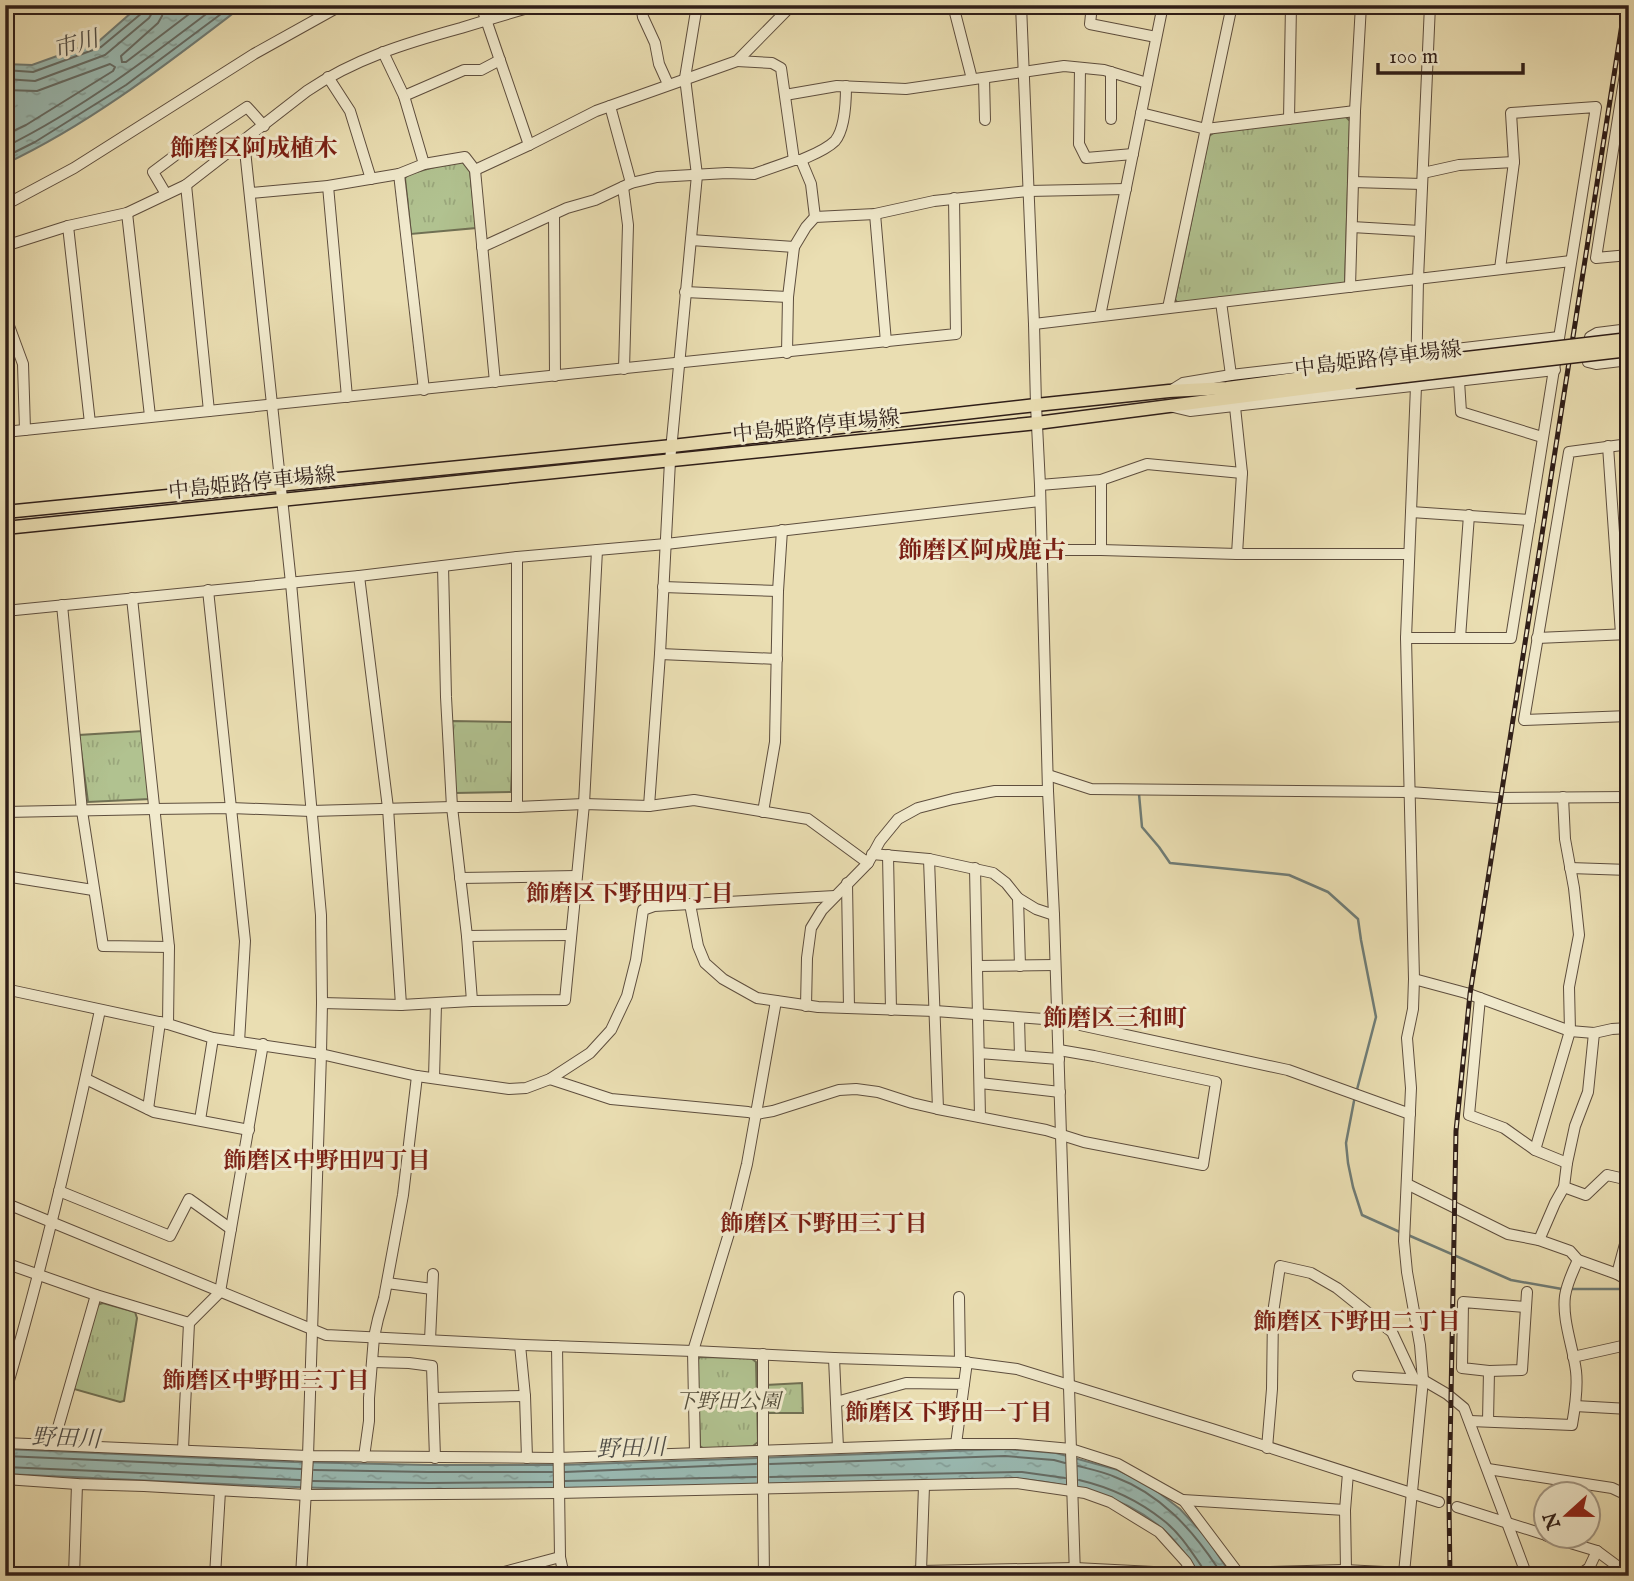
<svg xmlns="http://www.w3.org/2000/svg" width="1634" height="1581" font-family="'IM FELL English','Noto Serif JP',serif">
<defs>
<pattern id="grass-tufts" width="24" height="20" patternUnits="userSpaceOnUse" patternTransform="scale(1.75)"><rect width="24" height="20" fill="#b1c290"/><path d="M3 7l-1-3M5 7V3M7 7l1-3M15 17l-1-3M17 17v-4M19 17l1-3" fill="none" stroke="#99a67b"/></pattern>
<pattern id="water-ripples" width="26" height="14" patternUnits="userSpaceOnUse" patternTransform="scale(1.75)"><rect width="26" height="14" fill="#9abbb4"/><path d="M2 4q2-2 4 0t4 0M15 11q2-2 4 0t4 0" fill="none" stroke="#85a09a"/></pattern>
</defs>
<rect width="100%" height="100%" fill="#eadeb2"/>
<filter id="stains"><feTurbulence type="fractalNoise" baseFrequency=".00286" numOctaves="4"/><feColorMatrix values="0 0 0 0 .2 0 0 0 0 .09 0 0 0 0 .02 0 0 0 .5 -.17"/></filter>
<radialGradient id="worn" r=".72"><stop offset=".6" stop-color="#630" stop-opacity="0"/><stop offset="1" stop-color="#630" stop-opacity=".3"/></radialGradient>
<g fill="url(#grass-tufts)" stroke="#707054" stroke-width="2">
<polygon points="1345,116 1350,121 1345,282 1341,286 1178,304 1175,299 1209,136 1215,132"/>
<polygon points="460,160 465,163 470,171 476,228 411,234 405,178 409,174"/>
<polygon points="452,721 514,722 511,792 455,793"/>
<polygon points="143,731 150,799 88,802 79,735"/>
<polygon points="103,1303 135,1312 137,1318 124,1401 120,1402 74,1389 73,1386 97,1305"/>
<polygon points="700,1357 751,1358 756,1362 758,1442 753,1446 704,1449 700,1446 697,1361"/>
<polygon points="802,1383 803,1413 766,1413 766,1385"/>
</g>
<g fill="url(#water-ripples)" stroke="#6f7c76" stroke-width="2">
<path d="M140 5H244C168 63 92 123 5 164V64L32 65 99 41Z"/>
<path d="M5 1449 294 1462 428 1465H561L1005 1449 1056 1453 1118 1470 1149 1485 1180 1509 1206 1537 1232 1576H1199C1188 1558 1175 1538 1158 1525 1117 1493 1073 1485 1022 1479 824 1481 627 1491 429 1490 288 1489 146 1480 5 1474Z"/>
</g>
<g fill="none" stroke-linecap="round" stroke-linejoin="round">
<g stroke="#646c66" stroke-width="2">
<polyline points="164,5 162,16 158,23 121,56 122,62 126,62 201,5"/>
<polyline points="5,70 33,72 101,47 142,13 144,5"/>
<polyline points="5,79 35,81 105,55 149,18 152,13 153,5"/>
<polyline points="5,90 37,91 110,64 115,67 113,71 26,125 5,135"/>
<path d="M5 147C82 109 150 57 218 5"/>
<polyline points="5,157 35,142 126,85 233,5"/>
<polyline points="5,1456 301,1469"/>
<polyline points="770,1464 1005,1456 1054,1460 1065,1463"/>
<path d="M1078 1466C1090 1469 1104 1472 1115 1477 1160 1494 1191 1528 1217 1567"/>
<polyline points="5,1467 300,1480"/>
<polyline points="314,1470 428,1472 552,1472"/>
<polyline points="565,1472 756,1464"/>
<polyline points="770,1477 1022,1472 1065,1478"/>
<path d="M1079 1480C1109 1487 1139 1501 1163 1520 1179 1532 1191 1551 1202 1567"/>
<polyline points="313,1481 429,1483 552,1482"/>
<polyline points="565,1481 756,1477"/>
</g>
<g stroke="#6f7c76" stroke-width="2.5">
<polyline points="1139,794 1142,827 1159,847 1170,863 1289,875 1328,892 1358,919 1361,940 1376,1017 1354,1101 1346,1143 1348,1163 1353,1187 1362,1215 1402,1233"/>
<polyline points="1408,1235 1511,1280 1562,1289"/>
<polyline points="1569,1289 1629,1289"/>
</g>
<g stroke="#5e4e3e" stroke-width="12">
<g id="minor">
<polyline points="481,5 529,145 596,111 737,61 792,5"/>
<polyline points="641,5 643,17 655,43 659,64 668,84"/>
<polyline points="953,5 972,79"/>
<polyline points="1021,5 1034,324 1036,405 1040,485 1048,791 1054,915 1075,1576"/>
<polyline points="1092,5 1090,24 1156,37"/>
<polyline points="383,52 404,96 424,164"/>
<polyline points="737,61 772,63 781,68 794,160 801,160 811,184 815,217"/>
<polyline points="1080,68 1079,144 1086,158 1133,154"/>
<polyline points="1111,72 1111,119"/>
<polyline points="1629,75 1625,74 1596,258 1629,255"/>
<polyline points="328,77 350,111 371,179"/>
<polyline points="984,78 985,120"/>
<polyline points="785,95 837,86 906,89 1064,66 1104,70 1147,83"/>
<polyline points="404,96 464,70 481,70 500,60"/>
<polyline points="610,106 631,183"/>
<polyline points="1141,113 1206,129 1355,111"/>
<polyline points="1289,119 1291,5"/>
<polyline points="244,141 291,583 321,915 322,1003 321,1054 308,1456 301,1576"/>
<path d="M801 160C812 155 826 150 835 141 845 129 846 101 846 86"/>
<polyline points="475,170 529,145"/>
<polyline points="1423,173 1459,165 1514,162"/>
<polyline points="399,174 424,390"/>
<polyline points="1353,182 1422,184"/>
<polyline points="186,185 209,411"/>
<polyline points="328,186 347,397"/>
<polyline points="623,187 628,225 624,369"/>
<polyline points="251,193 328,186 399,174 424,164 465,157 475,170 495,382"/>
<polyline points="166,194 153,172 185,148 247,107 264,126"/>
<polyline points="5,205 74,168 254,54 342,5"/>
<polyline points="127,213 150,416"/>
<polyline points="554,214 555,376"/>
<polyline points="875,214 886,342"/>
<polyline points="68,226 90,423"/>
<polyline points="1352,227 1420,231"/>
<polyline points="691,240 794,247"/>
<path d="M5 246 68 226 127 213 186 185 307 91C354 59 406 43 461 28 487 20 513 12 539 5"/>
<polyline points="482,247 567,208 595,200 631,183 657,177 727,173 754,174 794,160"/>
<polyline points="1350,287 1355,111 1361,5"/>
<polyline points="685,292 788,297"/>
<polyline points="1221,302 1231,375"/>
<polyline points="1168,308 1232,5"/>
<polyline points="5,315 23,364 25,430"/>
<polyline points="1100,316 1163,5"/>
<polyline points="1034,324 1571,261"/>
<polyline points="1629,329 1597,333 1590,337 1588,362 1596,364 1629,360"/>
<polyline points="787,353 788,297 794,247 806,227 815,217 875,214 934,201 1028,191 1126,189"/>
<polyline points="1459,381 1461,412 1542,437"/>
<polyline points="1170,391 1183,383 1231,375 1559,337"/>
<polyline points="1173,407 1190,411 1555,370"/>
<polyline points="1235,407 1242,473 1237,554"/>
<polyline points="5,432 956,334 954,198"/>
<polyline points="1629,444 1569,452 1524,720 1629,716"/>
<polyline points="1608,446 1621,634"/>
<polyline points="1040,485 1101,480 1147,464 1242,473"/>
<polyline points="1411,512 1530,520"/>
<polyline points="1042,550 1101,550 1237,554 1409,554"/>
<polyline points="1101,550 1101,480"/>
<polyline points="443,566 446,697 452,807 467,936 472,1001"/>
<polyline points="359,576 388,808 401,1005"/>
<polyline points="663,587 778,591"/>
<polyline points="208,590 245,941 239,1042"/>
<polyline points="132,598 169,947 168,1024"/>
<polyline points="62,605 82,811 103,946 169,947"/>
<polyline points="5,611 359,576 517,557 666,544 1040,501"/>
<polyline points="1406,638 1511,638 1596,107 1511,113 1514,162 1500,269"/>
<polyline points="1460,638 1469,515"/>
<polyline points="1537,638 1629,634"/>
<polyline points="660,654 777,659"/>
<polyline points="1048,775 1091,789 1409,792 1497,798 1629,797"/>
<polyline points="649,806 660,654 670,461 697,175 685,78 697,5"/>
<polyline points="517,807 517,557"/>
<polyline points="5,812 154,809 231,808 311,811 452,807 517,807 584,804 649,806 694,800 808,819 868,863"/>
<polyline points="763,812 775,742 778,591 782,530"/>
<polyline points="872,854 929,859 993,873 1006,883 1018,898 1036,909 1054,915"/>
<polyline points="888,855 891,1010"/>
<polyline points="929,859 938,1109"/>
<polyline points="975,868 980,1117"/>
<polyline points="1570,868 1629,870"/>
<polyline points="5,876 93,890"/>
<polyline points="460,878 576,876"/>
<polyline points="847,883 849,1008"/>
<polyline points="1018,898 1020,966"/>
<polyline points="690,904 698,946 705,963 723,979 757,998 818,1007 935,1011 1057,1020 1288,1070 1410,1114"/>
<polyline points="1625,917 1629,915"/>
<polyline points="467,936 571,935"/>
<polyline points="977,966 1055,965"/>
<polyline points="1414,979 1466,993 1570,1031 1594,1033 1612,1029 1629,1028"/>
<polyline points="5,989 168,1024 213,1038 321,1054 417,1076 509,1089 526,1088 550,1079 590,1053 611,1030 627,996 636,960 643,910 654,906 835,896"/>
<polyline points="1480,998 1469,1115 1504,1128 1535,1150 1567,1163"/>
<polyline points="322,1003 401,1005 472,1001 565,1000 584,804 597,550"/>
<polyline points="806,1006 807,958 811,928 822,910 868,863 880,841 898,819 918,808 953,799 995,791 1048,791"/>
<polyline points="1019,1018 1020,1056"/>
<polyline points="979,1053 1059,1059"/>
<polyline points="434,1078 436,1004"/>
<polyline points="86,1079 154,1112 249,1130"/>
<polyline points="550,1079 611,1099 748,1112 756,1114 773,1111 839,1090 856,1089 878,1092 912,1103 938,1109 1046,1130 1084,1142 1203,1165 1216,1082 1094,1056 1059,1050"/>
<polyline points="980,1083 1060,1092"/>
<polyline points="148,1109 160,1022"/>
<polyline points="200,1120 213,1038"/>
<polyline points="1535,1150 1570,1031 1569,987 1579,935 1574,888 1565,839 1563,797"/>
<polyline points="1407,1184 1508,1234 1539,1240 1570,1251 1578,1260 1617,1274 1629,1281"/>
<polyline points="1564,1187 1586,1195 1607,1175 1629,1180"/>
<polyline points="59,1191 170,1236 189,1199 231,1229"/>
<polyline points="5,1203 326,1335 524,1345 693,1351 834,1358 963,1362 1017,1369 1212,1429 1439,1502"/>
<polyline points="1539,1240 1555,1203 1564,1187 1567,1163 1575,1126 1588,1092 1594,1033"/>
<polyline points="5,1263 96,1295 189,1323"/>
<polyline points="1617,1274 1629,1229"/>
<polyline points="387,1283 432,1289"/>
<polyline points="959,1297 960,1362 967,1362 964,1384"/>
<polyline points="430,1340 433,1274"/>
<polyline points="520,1345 525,1396 527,1458"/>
<polyline points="557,1346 560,1557 564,1576"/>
<polyline points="763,1354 763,1490 764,1576"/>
<polyline points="1573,1357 1622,1346"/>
<polyline points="834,1358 838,1448"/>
<polyline points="373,1362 409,1363 432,1366 435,1458"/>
<polyline points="1489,1371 1522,1370 1527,1292"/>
<polyline points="1358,1376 1423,1380 1447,1394 1464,1408 1527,1576"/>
<path d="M5 1394C42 1268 73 1139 100 1010"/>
<polyline points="433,1398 525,1396"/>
<polyline points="836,1402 906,1383 964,1384 956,1444"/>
<polyline points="1575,1406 1629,1409"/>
<path d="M1470 1421 1572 1425C1575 1408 1578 1388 1576 1371 1573 1347 1562 1320 1565 1296 1567 1283 1573 1271 1578 1260"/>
<polyline points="1488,1421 1489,1371 1462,1368 1463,1302 1525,1307"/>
<polyline points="5,1443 308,1456 557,1458 956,1444 1016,1444 1071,1449 1118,1464 1184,1501 1239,1574"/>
<polyline points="53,1445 96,1295"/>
<polyline points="1267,1448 1272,1389 1273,1313 1280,1266 1311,1273 1337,1288 1392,1332 1414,1379"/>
<polyline points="183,1449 189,1323 220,1292 263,1044"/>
<polyline points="695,1453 693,1351 734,1217 747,1164 776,1001"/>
<polyline points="364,1457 369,1421 369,1398 374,1337 378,1319 384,1298 403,1195 417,1076"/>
<polyline points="1488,1469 1612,1488 1629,1496"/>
<polyline points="5,1479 77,1484 144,1486 306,1495 558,1493 1016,1483 1085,1493 1110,1502 1159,1532 1186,1562 1194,1576"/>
<polyline points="1183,1500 1345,1510 1346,1570"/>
<polyline points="1457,1507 1546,1535"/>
<polyline points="1345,1510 1348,1473"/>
<polyline points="1547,1536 1597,1551 1628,1574"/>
<polyline points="921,1571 924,1486"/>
<polyline points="1579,1575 1589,1568 1597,1551"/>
<polyline points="74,1576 77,1484"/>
<polyline points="215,1576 220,1491"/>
<polyline points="489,1576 560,1557"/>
<polyline points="882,1576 921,1571 1075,1568 1193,1574 1344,1570 1445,1575 1629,1574"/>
<polyline points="1402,1576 1404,1573 1423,1380 1420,1345 1407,1272 1404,1241 1411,1088 1407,1038 1413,1009 1414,979 1406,638 1416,386 1418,279 1430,5"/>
</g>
</g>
<g stroke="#2f1e18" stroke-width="15">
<g id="major">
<polyline points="5,512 672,446 1036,405 1169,391 1227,388 1354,371"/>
<polyline points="5,528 1037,423 1355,382"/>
</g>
</g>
<use href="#minor" stroke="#f1eacd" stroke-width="10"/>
<use href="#major" stroke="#eadeb2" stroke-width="12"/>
<g stroke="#2f1e18" stroke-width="5">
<polyline id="rail" points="1450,1576 1449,1503 1456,1131 1470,994 1625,5"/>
</g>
<use href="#rail" stroke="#f1eacd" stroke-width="2.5" stroke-dasharray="8" stroke-linecap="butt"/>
<g stroke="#2f1e18" stroke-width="15" stroke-linecap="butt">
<g id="major-bridge">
<polyline points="1354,371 1629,339"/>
<polyline points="1355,382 1629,350"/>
</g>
</g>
<use href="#major-bridge" stroke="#eadeb2" stroke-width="12"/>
</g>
<g text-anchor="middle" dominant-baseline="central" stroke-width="6" stroke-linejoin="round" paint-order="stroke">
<g font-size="21" fill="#2f1e18" stroke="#f1eacd">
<text transform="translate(1378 360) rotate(-7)">中島姫路停車場線</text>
<text transform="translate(816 427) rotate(-6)">中島姫路停車場線</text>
<text transform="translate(252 484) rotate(-6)">中島姫路停車場線</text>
</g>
<g font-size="21" font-style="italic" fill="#564f3c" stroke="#f1eacd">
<text x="728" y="1402">下野田公園</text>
</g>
<g font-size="23" font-style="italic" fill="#4f4d47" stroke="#f1eacd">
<text transform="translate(76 45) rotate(-16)">市川</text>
<text transform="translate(66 1439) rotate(2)">野田川</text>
<text transform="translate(631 1449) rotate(-2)">野田川</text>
</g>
<g font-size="23" font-weight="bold" fill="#7a1f14" stroke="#f1eacd">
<text x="630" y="894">飾磨区下野田四丁目</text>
<text x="327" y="1161">飾磨区中野田四丁目</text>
<text x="824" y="1224">飾磨区下野田三丁目</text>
<text x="1357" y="1322">飾磨区下野田二丁目</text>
<text x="266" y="1381">飾磨区中野田三丁目</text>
<text x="949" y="1413">飾磨区下野田一丁目</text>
</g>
<g font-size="24" font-weight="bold" fill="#7a1f14" stroke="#f1eacd">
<text x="254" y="149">飾磨区阿成植木</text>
<text x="982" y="551">飾磨区阿成鹿古</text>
<text x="1115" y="1019">飾磨区三和町</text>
</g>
</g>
<rect width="1634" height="1581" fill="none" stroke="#eadeb2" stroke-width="28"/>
<rect x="7" y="7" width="1620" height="1567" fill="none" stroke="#2f1e18" stroke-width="3.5"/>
<rect x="14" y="14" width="1606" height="1553" fill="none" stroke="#2f1e18" stroke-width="2"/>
<g transform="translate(1567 1515) rotate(249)"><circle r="33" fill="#f1eacd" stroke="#a39885" stroke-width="2"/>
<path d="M0-5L12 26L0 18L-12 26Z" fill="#8f2418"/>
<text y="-10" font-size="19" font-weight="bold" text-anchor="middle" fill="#2f1e18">N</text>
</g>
<path d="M1378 63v10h145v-10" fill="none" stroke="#2f1e18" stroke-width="3.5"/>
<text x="1389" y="63" font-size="21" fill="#2f1e18" stroke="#f1eacd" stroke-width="5" paint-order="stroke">100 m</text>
<rect width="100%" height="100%" filter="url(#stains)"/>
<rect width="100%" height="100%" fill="url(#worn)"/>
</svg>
